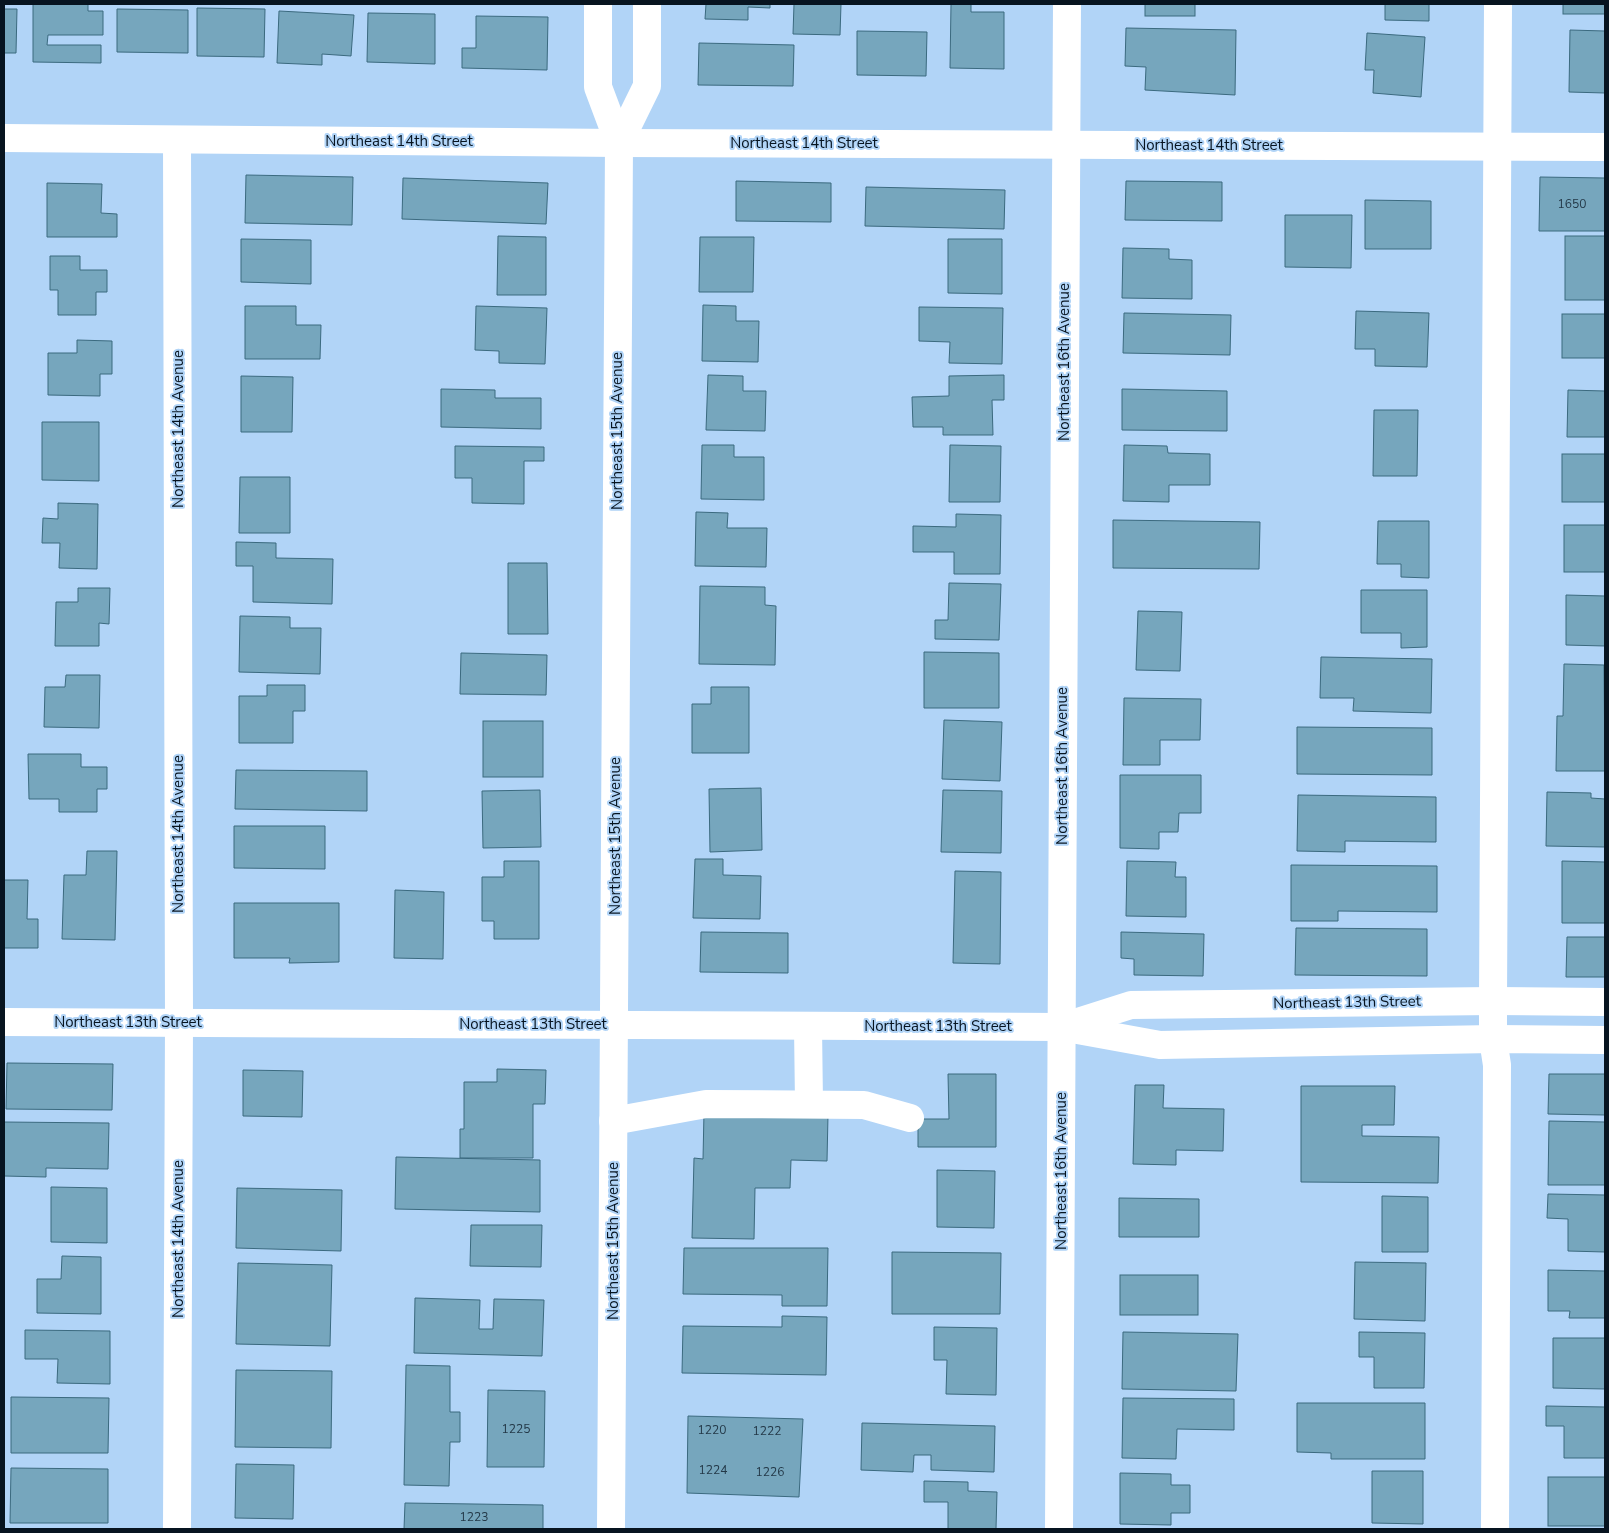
<svg xmlns="http://www.w3.org/2000/svg" width="1609" height="1533" font-family="'Nunito Sans',sans-serif">
<rect width="100%" height="100%" fill="#b1d4f7"/>
<g fill="#76a6bd" stroke="#3b6a7f">
<polygon points="33,4 88,4 88,11 103,11 103,35 48,35 47,45 101,45 101,63 33,62"/>
<polygon points="706,4 770,4 770,8 748,7 748,20 705,19"/>
<polygon points="794,4 841,4 840,35 793,34"/>
<polygon points="951,4 971,4 971,12 1004,12 1004,69 950,68"/>
<rect x="1145" y="4" width="50" height="12"/>
<polygon points="1385,4 1429,4 1429,21 1385,20"/>
<rect x="1563" y="4" width="42" height="10"/>
<polygon points="197,8 265,9 264,57 197,56"/>
<polygon points="4,9 17,9 16,53 4,53"/>
<polygon points="117,9 188,10 188,53 117,52"/>
<polygon points="279,11 354,15 351,56 322,54 322,65 277,63"/>
<polygon points="368,13 435,14 435,64 367,62"/>
<polygon points="476,16 548,17 547,70 462,68 462,48 476,48"/>
<polygon points="1126,28 1236,30 1235,95 1145,90 1146,67 1125,66"/>
<polygon points="1570,30 1605,31 1605,93 1569,92"/>
<polygon points="857,31 927,32 926,76 857,75"/>
<polygon points="1367,33 1425,37 1421,97 1373,93 1374,70 1365,70"/>
<polygon points="699,43 794,45 793,86 698,85"/>
<polygon points="246,175 353,177 352,225 245,223"/>
<polygon points="1540,177 1605,178 1605,231 1539,231"/>
<polygon points="403,178 548,183 546,224 402,219"/>
<polygon points="736,181 831,183 831,222 736,221"/>
<polygon points="1126,181 1222,182 1222,221 1125,220"/>
<polygon points="47,183 102,184 101,213 117,214 117,237 47,237"/>
<polygon points="866,187 1005,190 1004,229 865,226"/>
<polygon points="1365,200 1431,201 1431,249 1365,249"/>
<polygon points="1285,215 1352,215 1351,268 1285,267"/>
<polygon points="498,236 546,237 546,295 497,295"/>
<rect x="1565" y="236" width="40" height="64"/>
<polygon points="700,237 754,237 753,292 699,292"/>
<polygon points="241,239 311,240 311,284 241,282"/>
<polygon points="948,239 1002,239 1002,294 948,293"/>
<polygon points="1123,248 1169,249 1169,259 1192,260 1192,299 1122,298"/>
<polygon points="50,256 80,256 80,270 107,270 107,292 96,292 96,315 58,315 58,290 50,290"/>
<polygon points="703,305 736,306 736,321 759,321 758,362 702,361"/>
<polygon points="245,306 296,306 296,325 321,325 320,359 245,359"/>
<polygon points="476,306 547,308 545,364 499,363 499,351 475,350"/>
<polygon points="919,307 1003,308 1002,364 949,363 950,342 919,341"/>
<polygon points="1356,311 1429,313 1427,367 1375,366 1375,349 1355,349"/>
<polygon points="1124,313 1231,315 1230,355 1123,353"/>
<rect x="1562" y="314" width="43" height="44"/>
<polygon points="77,340 112,341 112,374 100,374 100,396 48,395 48,353 77,353"/>
<polygon points="708,375 743,376 743,391 766,391 765,431 706,430"/>
<polygon points="1004,375 1004,400 992,400 993,435 943,435 943,427 913,427 912,397 949,396 949,376"/>
<polygon points="241,376 293,377 292,432 241,432"/>
<polygon points="441,389 495,390 495,398 541,398 541,429 441,427"/>
<polygon points="1122,389 1227,391 1227,431 1122,430"/>
<polygon points="1568,390 1605,391 1605,437 1567,437"/>
<polygon points="1374,410 1418,410 1417,476 1373,476"/>
<polygon points="42,422 99,422 99,481 42,480"/>
<polygon points="702,445 734,445 734,457 764,457 764,500 701,499"/>
<polygon points="950,445 1001,446 1000,502 949,502"/>
<polygon points="1124,445 1167,446 1168,453 1210,454 1210,485 1169,485 1169,502 1123,501"/>
<polygon points="455,446 544,447 544,461 524,461 524,504 472,503 472,478 455,478"/>
<rect x="1562" y="454" width="43" height="48"/>
<polygon points="240,477 290,477 290,533 239,533"/>
<polygon points="58,503 98,504 97,569 59,568 60,543 42,543 43,518 58,519"/>
<polygon points="696,512 728,513 727,528 767,528 766,567 695,566"/>
<polygon points="956,514 1001,515 1000,574 954,574 954,552 913,552 913,526 956,527"/>
<polygon points="1113,520 1260,522 1259,569 1113,568"/>
<polygon points="1378,521 1429,521 1429,578 1401,577 1401,564 1377,564"/>
<rect x="1564" y="525" width="41" height="47"/>
<polygon points="236,542 276,543 276,558 333,559 332,604 253,602 253,566 236,566"/>
<polygon points="508,563 547,563 548,634 508,634"/>
<polygon points="949,583 1001,584 999,640 935,639 935,620 948,620"/>
<polygon points="700,586 765,587 765,605 776,606 775,665 699,664"/>
<polygon points="78,588 110,588 109,624 99,623 99,646 55,646 56,602 78,602"/>
<polygon points="1361,590 1427,590 1427,647 1401,648 1401,633 1361,633"/>
<polygon points="1566,595 1605,596 1605,646 1566,645"/>
<polygon points="1138,611 1182,612 1180,671 1136,670"/>
<polygon points="240,616 290,617 290,628 321,628 320,674 239,672"/>
<polygon points="924,652 999,653 999,708 924,708"/>
<polygon points="461,653 547,655 546,695 460,694"/>
<polygon points="1321,657 1432,659 1431,713 1353,711 1354,698 1320,698"/>
<polygon points="1564,664 1604,665 1605,771 1556,771 1557,716 1563,716"/>
<polygon points="66,675 100,675 99,728 44,727 45,687 65,687"/>
<polygon points="267,685 305,685 305,711 293,711 293,743 239,743 239,696 267,696"/>
<polygon points="711,687 749,687 749,753 692,753 692,704 711,704"/>
<polygon points="1124,698 1201,699 1200,740 1160,740 1160,765 1123,765"/>
<polygon points="944,720 1002,722 1000,781 942,779"/>
<rect x="483" y="721" width="60" height="56"/>
<polygon points="1297,727 1432,728 1432,775 1297,774"/>
<polygon points="28,754 81,754 81,767 107,767 107,789 97,789 97,812 59,812 59,799 29,799"/>
<polygon points="236,770 367,771 367,811 235,809"/>
<polygon points="1120,775 1201,775 1201,813 1179,813 1178,832 1159,832 1159,849 1120,848"/>
<polygon points="761,788 762,850 710,852 709,789"/>
<polygon points="540,790 541,847 483,848 482,791"/>
<polygon points="943,790 1002,791 1001,853 941,852"/>
<polygon points="1547,792 1591,793 1591,798 1605,799 1605,847 1546,846"/>
<polygon points="1298,795 1436,797 1436,842 1345,841 1345,852 1297,851"/>
<polygon points="234,826 325,826 325,869 234,868"/>
<polygon points="87,851 117,851 115,940 62,939 64,875 86,875"/>
<polygon points="695,859 723,859 723,875 761,876 760,919 693,918"/>
<polygon points="504,861 539,861 539,939 494,939 494,921 482,921 482,877 504,877"/>
<polygon points="1127,861 1176,862 1175,877 1186,877 1186,917 1126,916"/>
<polygon points="1562,861 1605,862 1605,923 1562,923"/>
<polygon points="1291,865 1437,866 1437,912 1338,911 1338,921 1291,921"/>
<polygon points="955,871 1001,872 1000,964 953,963"/>
<polygon points="4,880 28,880 27,919 38,919 38,948 4,948"/>
<polygon points="395,890 444,892 443,959 394,958"/>
<polygon points="234,903 339,903 339,962 289,963 290,958 234,958"/>
<polygon points="1296,928 1427,929 1427,976 1295,975"/>
<polygon points="701,932 788,933 788,973 700,972"/>
<polygon points="1121,932 1204,934 1203,976 1134,975 1134,959 1121,958"/>
<polygon points="1567,937 1605,937 1605,977 1566,977"/>
<polygon points="7,1063 113,1064 112,1110 6,1109"/>
<polygon points="497,1069 546,1070 545,1104 533,1104 533,1158 460,1158 460,1129 464,1129 464,1082 497,1082"/>
<polygon points="243,1070 303,1071 302,1117 243,1116"/>
<polygon points="948,1074 996,1074 996,1147 918,1147 918,1119 949,1119"/>
<polygon points="1549,1074 1605,1074 1605,1115 1548,1114"/>
<polygon points="1135,1085 1164,1085 1163,1108 1224,1109 1223,1151 1176,1150 1176,1165 1133,1164"/>
<polygon points="1301,1086 1395,1086 1394,1125 1362,1125 1362,1136 1439,1137 1438,1183 1301,1182"/>
<polygon points="704,1112 828,1115 827,1161 791,1160 790,1188 755,1188 754,1239 692,1238 694,1158 703,1159"/>
<polygon points="1549,1121 1605,1122 1605,1185 1548,1185"/>
<polygon points="4,1122 109,1123 108,1169 46,1168 46,1177 4,1176"/>
<polygon points="396,1157 540,1160 540,1212 395,1209"/>
<polygon points="937,1170 995,1171 994,1228 937,1227"/>
<polygon points="51,1187 107,1188 107,1243 51,1242"/>
<polygon points="237,1188 342,1190 341,1251 236,1248"/>
<polygon points="1548,1194 1605,1195 1605,1252 1568,1251 1568,1219 1547,1218"/>
<polygon points="1382,1196 1428,1197 1428,1252 1382,1252"/>
<polygon points="1119,1198 1199,1199 1199,1237 1119,1237"/>
<polygon points="471,1225 542,1225 541,1267 470,1266"/>
<polygon points="684,1248 828,1248 827,1306 782,1306 782,1295 683,1294"/>
<polygon points="892,1252 1001,1253 1000,1314 892,1314"/>
<polygon points="62,1256 101,1257 101,1314 37,1313 37,1279 61,1279"/>
<polygon points="1355,1262 1426,1263 1425,1321 1354,1319"/>
<polygon points="238,1263 332,1265 330,1346 236,1344"/>
<polygon points="1548,1270 1605,1271 1605,1318 1569,1318 1570,1311 1548,1311"/>
<rect x="1120" y="1275" width="78" height="40"/>
<polygon points="415,1298 480,1300 479,1329 493,1329 494,1299 544,1300 542,1356 414,1353"/>
<polygon points="782,1316 827,1317 826,1375 682,1373 683,1326 782,1327"/>
<polygon points="934,1327 997,1328 996,1395 946,1394 947,1360 934,1360"/>
<polygon points="25,1330 110,1331 110,1384 57,1383 58,1359 25,1359"/>
<polygon points="1123,1332 1238,1334 1236,1391 1122,1389"/>
<polygon points="1359,1332 1425,1333 1424,1388 1374,1388 1374,1357 1359,1357"/>
<polygon points="1553,1338 1605,1338 1605,1389 1553,1388"/>
<polygon points="406,1365 450,1366 450,1412 460,1412 460,1442 450,1442 449,1486 404,1485"/>
<polygon points="236,1370 332,1371 331,1448 235,1447"/>
<polygon points="488,1390 545,1391 544,1467 487,1467"/>
<polygon points="11,1397 109,1398 108,1453 11,1453"/>
<polygon points="1123,1398 1234,1399 1234,1430 1177,1429 1176,1459 1122,1458"/>
<polygon points="1297,1403 1425,1403 1425,1459 1331,1459 1331,1453 1297,1452"/>
<polygon points="1546,1406 1605,1407 1605,1458 1564,1458 1564,1426 1546,1426"/>
<polygon points="688,1416 803,1419 799,1497 687,1493"/>
<polygon points="862,1423 995,1426 994,1472 931,1470 931,1455 914,1455 913,1472 861,1470"/>
<polygon points="236,1464 294,1465 293,1519 235,1518"/>
<polygon points="11,1468 108,1469 108,1523 10,1523"/>
<polygon points="1372,1471 1423,1471 1423,1524 1372,1523"/>
<polygon points="1120,1473 1171,1474 1171,1485 1190,1485 1190,1513 1171,1513 1171,1525 1120,1524"/>
<rect x="1548" y="1477" width="57" height="49"/>
<polygon points="924,1481 968,1482 968,1491 997,1492 996,1529 948,1529 948,1502 924,1502"/>
<polygon points="405,1503 543,1505 543,1529 404,1529"/>
</g>
<g fill="none" stroke-linecap="round" stroke-linejoin="round">
<g stroke="#fff" stroke-width="28">
<polyline points="598,4 598,87 619,143 611,1529"/>
<polyline points="4,138 619,143 1605,147"/>
<polyline points="177,140 179,1023 177,1529"/>
<polyline points="619,143 647,86 647,4"/>
<polyline points="4,1022 1061,1027 1160,1045 1493,1039 1605,1040"/>
<polyline points="808,1026 809,1104"/>
<polyline points="1065,1026 1131,1005 1493,1001 1605,1002"/>
<polyline points="613,1121 706,1104 864,1105 910,1118"/>
<polyline points="1059,1529 1067,4"/>
<polyline points="1495,1529 1497,1065 1493,1039 1493,1001 1498,4"/>
</g>
</g>
<g text-anchor="middle" dominant-baseline="central" stroke-width="4" stroke-linejoin="round" paint-order="stroke">
<g font-size="12" fill="#233847">
<text x="1572" y="204">1650</text>
<text x="516" y="1429">1225</text>
<text x="712" y="1430">1220</text>
<text x="767" y="1431">1222</text>
<text x="713" y="1470">1224</text>
<text x="770" y="1472">1226</text>
<text x="474" y="1517">1223</text>
</g>
<g font-size="15" fill="#071420" stroke="#b1d4f7">
<text x="399" y="141">Northeast 14th Street</text>
<text x="804" y="143">Northeast 14th Street</text>
<text x="1209" y="145">Northeast 14th Street</text>
<text transform="translate(1064 362) rotate(-90)">Northeast 16th Avenue</text>
<text transform="translate(178 429) rotate(-90)">Northeast 14th Avenue</text>
<text transform="translate(617 431) rotate(-90)">Northeast 15th Avenue</text>
<text transform="translate(1062 766) rotate(-90)">Northeast 16th Avenue</text>
<text transform="translate(178 834) rotate(-90)">Northeast 14th Avenue</text>
<text transform="translate(615 836) rotate(-90)">Northeast 15th Avenue</text>
<text transform="translate(1347 1002) rotate(-1)">Northeast 13th Street</text>
<text x="128" y="1022">Northeast 13th Street</text>
<text x="533" y="1024">Northeast 13th Street</text>
<text x="938" y="1026">Northeast 13th Street</text>
<text transform="translate(1061 1171) rotate(-90)">Northeast 16th Avenue</text>
<text transform="translate(178 1239) rotate(-90)">Northeast 14th Avenue</text>
<text transform="translate(613 1241) rotate(-90)">Northeast 15th Avenue</text>
</g>
</g>
<rect width="1609" height="1533" fill="none" stroke="#071420" stroke-width="10"/>
</svg>
